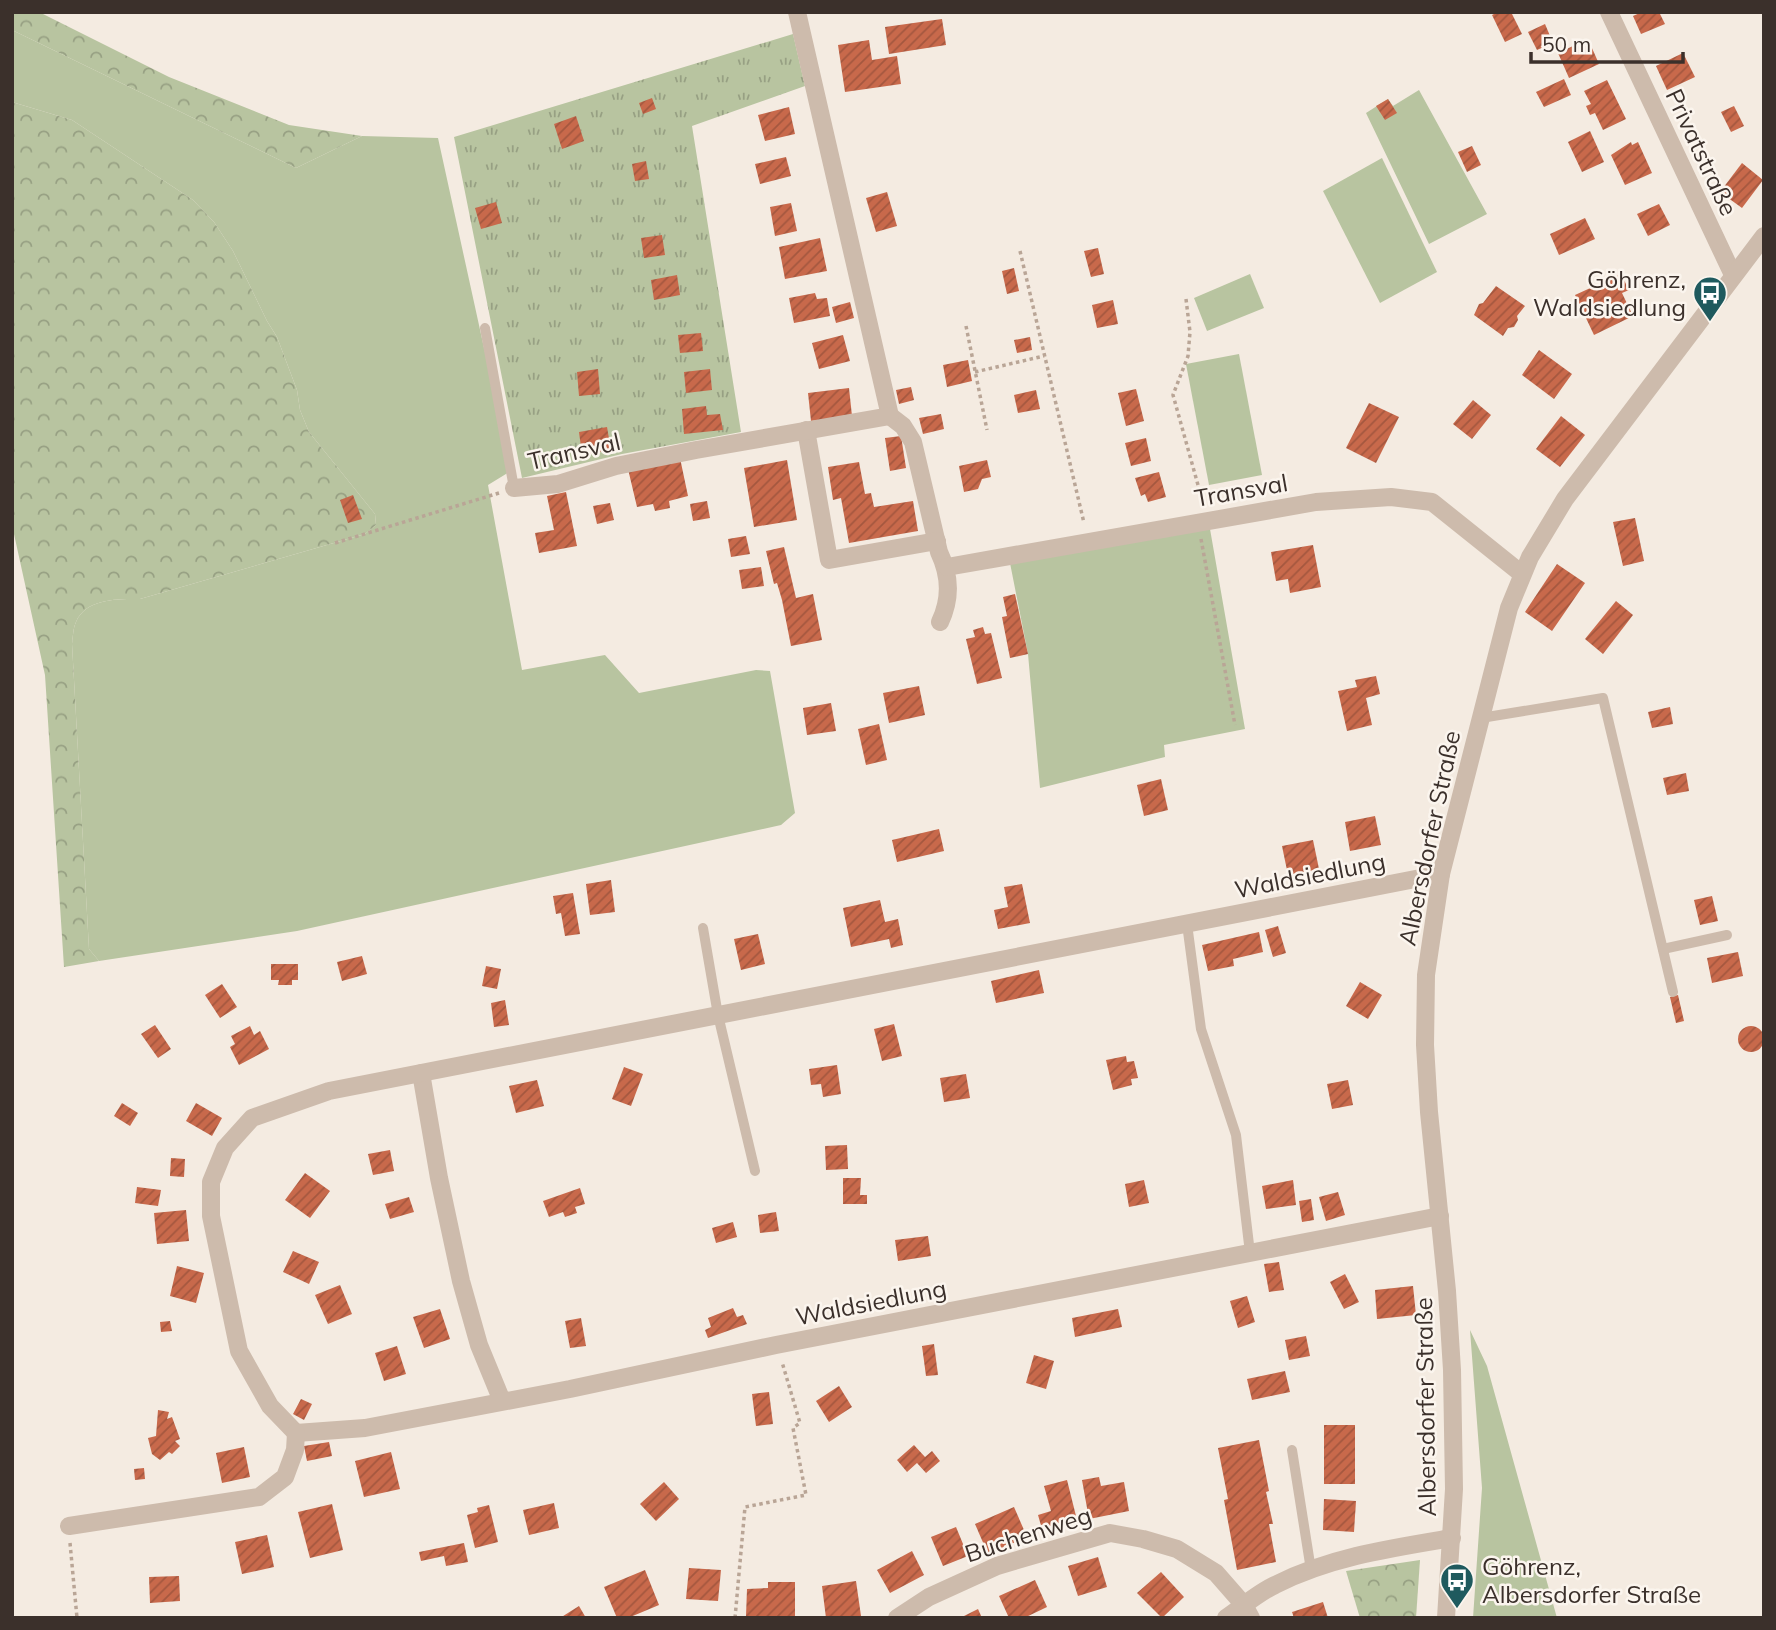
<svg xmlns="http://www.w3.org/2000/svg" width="1776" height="1630" font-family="Mulish,sans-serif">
<defs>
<pattern id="forest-crowns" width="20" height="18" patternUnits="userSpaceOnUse" patternTransform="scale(1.75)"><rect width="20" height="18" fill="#b8c4a0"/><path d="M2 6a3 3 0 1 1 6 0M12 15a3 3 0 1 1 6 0" fill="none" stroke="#97a083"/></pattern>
<pattern id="park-tufts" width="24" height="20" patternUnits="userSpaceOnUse" patternTransform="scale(1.75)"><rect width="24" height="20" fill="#b8c4a0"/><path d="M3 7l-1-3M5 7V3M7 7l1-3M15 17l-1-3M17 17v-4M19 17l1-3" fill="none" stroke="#97a083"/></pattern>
<pattern id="building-hatch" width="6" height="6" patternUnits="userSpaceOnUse" patternTransform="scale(1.75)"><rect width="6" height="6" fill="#c8694b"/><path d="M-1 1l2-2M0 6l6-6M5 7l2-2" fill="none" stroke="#a4573f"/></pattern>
</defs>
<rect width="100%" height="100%" fill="#f4ebe1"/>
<g fill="#b8c4a0">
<path d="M12 30 296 168 362 136 438 138 511 471 488 485 522 670 605 655 639 693 756 670 770 671 795 813 781 825 297 931 99 961 89 949 72 644C73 637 73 628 76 622 86 598 119 599 140 599L365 534 376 525 375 514 309 432 300 410 297 390 277 337 267 321 233 251 214 222 193 200 72 120 12 102Z"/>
<polygon points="1419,90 1487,214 1429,244 1366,113 1388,99 1393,106"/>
<polygon points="1382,158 1437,272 1380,303 1323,191"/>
<polygon points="1250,274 1264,308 1207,331 1194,298"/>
<polygon points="1239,354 1262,475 1209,485 1186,364"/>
<polygon points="1210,529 1245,729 1164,745 1165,757 1040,788 1028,654 1010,563"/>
<polygon points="1470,1330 1487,1366 1557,1618 1473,1618 1482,1488"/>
</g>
<g fill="url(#forest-crowns)">
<polygon points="12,12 39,12 169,77 289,125 362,136 296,168 12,30"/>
<path d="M12 102 72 120 193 200 214 222 233 251 267 321 277 337 297 390 300 410 309 432 375 514 376 525 365 534 140 599C119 599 86 598 76 622 73 628 73 637 72 644L89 949 99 961 64 967 45 675 12 525Z"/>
<polygon points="1420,1560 1416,1618 1360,1618 1346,1571"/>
</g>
<polygon fill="url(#park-tufts)" points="793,34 805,86 692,126 741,432 622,454 522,478 454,137"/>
<g fill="url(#building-hatch)">
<polygon points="1498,12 1511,12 1522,34 1505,42 1492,15"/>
<polygon points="1642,12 1659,12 1665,24 1641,34 1633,16"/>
<polygon points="942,19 946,45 889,54 885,27"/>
<polygon points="1545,24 1553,43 1537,50 1528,32"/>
<polygon points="1588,39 1599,64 1569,78 1558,53"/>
<polygon points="869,40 872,60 897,56 901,84 845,92 838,45"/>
<polygon points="1683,53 1695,77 1667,90 1656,66"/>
<polygon points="1564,79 1571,95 1544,107 1536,92"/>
<polygon points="1607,80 1626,119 1603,130 1595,113 1590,115 1586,106 1591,104 1584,91"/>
<polygon points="652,98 656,109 643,114 639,103"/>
<polygon points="1388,99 1397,113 1385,120 1376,106"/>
<polygon points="1734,106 1744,126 1731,132 1721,112"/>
<polygon points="789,107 795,134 765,141 758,115"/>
<polygon points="576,116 584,141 562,149 554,124"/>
<polygon points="1590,131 1604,162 1582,172 1568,142"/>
<polygon points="1631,142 1632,145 1638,142 1652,173 1625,185 1611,155"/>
<polygon points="1472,146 1481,165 1467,172 1458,152"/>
<polygon points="786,157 791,176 760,184 755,164"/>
<polygon points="646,161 649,179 635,181 632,164"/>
<polygon points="1742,163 1763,180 1742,208 1720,192"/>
<polygon points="887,192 897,226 876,232 866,198"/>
<polygon points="496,202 502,223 481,229 475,208"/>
<polygon points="791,203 797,231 775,236 770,207"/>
<polygon points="1659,204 1670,225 1648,236 1637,214"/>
<polygon points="1585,218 1595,239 1559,255 1550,234"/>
<polygon points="662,235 665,255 644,258 641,238"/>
<polygon points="820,238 827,271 785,279 779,247"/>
<polygon points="1098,248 1104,274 1091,277 1084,251"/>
<polygon points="1014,268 1019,291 1007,294 1002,271"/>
<polygon points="1621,274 1629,290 1622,293 1633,316 1594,335 1575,295"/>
<polygon points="677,275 680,295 654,300 651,280"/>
<polygon points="1496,286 1525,306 1517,316 1518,320 1514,327 1508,328 1503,336 1474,315 1479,304 1483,303"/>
<polygon points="815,293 817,299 827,298 830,316 794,323 789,298"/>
<polygon points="1113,300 1118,324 1097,328 1092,305"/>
<polygon points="850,302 854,318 836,323 832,307"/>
<polygon points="701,333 703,351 680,353 678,335"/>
<polygon points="843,335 850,361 819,369 812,343"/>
<polygon points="1030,337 1032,350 1017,353 1014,340"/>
<polygon points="1539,350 1572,374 1554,399 1522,375"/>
<polygon points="968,360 972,381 947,387 943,365"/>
<polygon points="598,369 600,394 579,396 577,372"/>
<polygon points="710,369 712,390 686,393 684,372"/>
<polygon points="911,387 914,400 899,404 896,390"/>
<polygon points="849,388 852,416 811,421 808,393"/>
<polygon points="1136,389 1144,421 1126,426 1118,393"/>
<polygon points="1036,390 1040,409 1018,413 1014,395"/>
<polygon points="1473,400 1491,415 1472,439 1453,424"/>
<polygon points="1369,403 1399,417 1376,463 1346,448"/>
<polygon points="706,406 707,415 720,414 723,430 684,434 682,409"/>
<polygon points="941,414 944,429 923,434 919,418"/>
<polygon points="1561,416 1585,435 1560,467 1536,449"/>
<polygon points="607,427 611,450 582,455 579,432"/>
<polygon points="901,436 906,468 890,471 885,438"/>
<polygon points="1146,438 1151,461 1131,466 1125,443"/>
<polygon points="680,458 688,496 669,501 670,508 655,511 653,504 637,507 628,469"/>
<polygon points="787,460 797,520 754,527 744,468"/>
<polygon points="987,460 991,477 982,479 978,489 964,492 959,466"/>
<polygon points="859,462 865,494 871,493 874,507 913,501 918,531 849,543 841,498 833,500 828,467"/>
<polygon points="1159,472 1166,497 1148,502 1145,494 1141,496 1135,478"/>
<polygon points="566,492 577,546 539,553 535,533 554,530 547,496"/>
<polygon points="353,495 362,519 348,523 340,500"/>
<polygon points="707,501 710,518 693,521 690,504"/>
<polygon points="610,503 614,520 597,524 593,506"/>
<polygon points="1635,518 1644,561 1623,566 1613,522"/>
<polygon points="746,536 750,554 731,557 728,539"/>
<polygon points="1313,545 1321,587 1290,593 1288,579 1276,581 1271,552"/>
<polygon points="784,547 796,598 813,594 822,640 791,646 782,600 777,583 774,584 766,551"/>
<polygon points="1557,564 1585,583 1552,631 1525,612"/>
<polygon points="761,567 764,586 742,589 739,570"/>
<polygon points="1015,594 1028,654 1010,658 1002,617 1007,616 1003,597"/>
<polygon points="1616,601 1633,615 1603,654 1585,639"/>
<polygon points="983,627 985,634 991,633 1002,678 977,684 966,639 975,637 973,630"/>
<polygon points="1376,676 1380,694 1366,698 1372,725 1347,731 1338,691 1357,687 1355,680"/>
<polygon points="919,686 925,715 889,723 883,693"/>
<polygon points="831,703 836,731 807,735 803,708"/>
<polygon points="1670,707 1673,724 1652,728 1648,712"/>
<polygon points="879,724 887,760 866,765 858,729"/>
<polygon points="1686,773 1689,791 1667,795 1663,778"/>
<polygon points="1161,779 1168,810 1144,816 1137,785"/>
<polygon points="1375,816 1381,845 1350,851 1345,822"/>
<polygon points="939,829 944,851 897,862 892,840"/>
<polygon points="1313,840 1319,869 1288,875 1282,846"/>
<polygon points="611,880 615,912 590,915 586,884"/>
<polygon points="1022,884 1030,923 998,929 994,910 1008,907 1004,887"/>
<polygon points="573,893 580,934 565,936 561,913 556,914 553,896"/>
<polygon points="1712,896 1718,921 1700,925 1694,900"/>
<polygon points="880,900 885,922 898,919 903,945 891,948 889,939 851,947 843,908"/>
<polygon points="1278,926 1286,953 1273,957 1265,930"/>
<polygon points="1259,932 1263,952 1233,959 1234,966 1208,971 1202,945"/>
<polygon points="758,934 765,964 741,970 734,939"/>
<polygon points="1738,952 1743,976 1712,983 1707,958"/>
<polygon points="362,956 367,974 342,981 337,962"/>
<polygon points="271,964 298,964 298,980 292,980 292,985 278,985 279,980 271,980"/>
<polygon points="486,966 501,969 497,989 482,986"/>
<polygon points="1039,970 1044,993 996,1003 991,981"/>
<polygon points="1360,982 1382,995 1368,1019 1346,1006"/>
<polygon points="222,984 237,1007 220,1018 205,995"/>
<polygon points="1678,995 1684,1021 1676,1023 1670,997"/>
<polygon points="505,1000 509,1025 494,1027 491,1003"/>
<polygon points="894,1024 902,1056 882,1061 874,1029"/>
<polygon points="155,1025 171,1049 158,1058 141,1034"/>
<polygon points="250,1026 254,1035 260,1031 269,1049 239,1065 230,1047 235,1044 231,1036"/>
<circle cx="1751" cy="1039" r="13"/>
<polygon points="1126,1056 1127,1062 1134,1061 1138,1078 1131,1079 1132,1085 1113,1090 1106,1060"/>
<polygon points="837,1065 841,1094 823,1097 821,1084 811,1085 809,1069"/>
<polygon points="624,1067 643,1074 631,1106 612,1099"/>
<polygon points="966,1074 970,1098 944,1102 940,1078"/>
<polygon points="537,1080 544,1106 516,1113 509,1086"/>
<polygon points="1348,1080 1353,1105 1332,1109 1327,1084"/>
<polygon points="122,1103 138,1113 130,1126 114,1116"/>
<polygon points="196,1103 222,1118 212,1136 186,1121"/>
<polygon points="847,1145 848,1169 826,1170 825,1146"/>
<polygon points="390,1150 394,1171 373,1175 368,1154"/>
<polygon points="171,1158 185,1159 184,1177 170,1176"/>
<polygon points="305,1173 330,1191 310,1218 285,1200"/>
<polygon points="843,1178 861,1178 860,1195 867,1195 867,1204 843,1204"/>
<polygon points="1144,1180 1149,1203 1129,1207 1125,1184"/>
<polygon points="1293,1180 1296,1205 1266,1209 1262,1186"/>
<polygon points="137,1187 161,1190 158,1206 135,1203"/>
<polygon points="580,1188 585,1204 575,1207 577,1213 565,1217 563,1212 549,1217 543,1201"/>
<polygon points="1338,1192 1345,1215 1326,1221 1319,1197"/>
<polygon points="409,1197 414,1212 390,1219 385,1204"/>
<polygon points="1311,1199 1314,1220 1302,1222 1299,1201"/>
<polygon points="186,1210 189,1241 157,1244 154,1213"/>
<polygon points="776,1212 779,1231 760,1233 758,1215"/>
<polygon points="733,1222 737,1237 716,1243 712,1228"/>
<polygon points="928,1236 931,1256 898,1261 895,1240"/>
<polygon points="293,1251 319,1262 309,1284 283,1272"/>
<polygon points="1279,1262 1284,1290 1269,1292 1264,1264"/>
<polygon points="177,1266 204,1273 196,1303 170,1296"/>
<polygon points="1345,1274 1359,1302 1344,1309 1330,1282"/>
<polygon points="340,1285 352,1314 328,1324 315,1295"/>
<polygon points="1413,1286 1416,1315 1377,1319 1375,1290"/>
<polygon points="1247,1296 1255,1322 1238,1328 1230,1301"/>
<polygon points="733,1308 737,1317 743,1315 747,1324 708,1338 705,1330 711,1327 708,1318"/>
<polygon points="440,1309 450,1339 424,1348 413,1317"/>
<polygon points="1118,1309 1122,1327 1075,1337 1072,1318"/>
<polygon points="581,1318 586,1346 570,1348 565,1321"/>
<polygon points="170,1321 172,1331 161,1332 160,1322"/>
<polygon points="1306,1336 1310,1356 1289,1360 1285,1340"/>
<polygon points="934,1344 938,1375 926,1376 922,1346"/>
<polygon points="397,1346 406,1374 384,1381 375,1353"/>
<polygon points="1034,1355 1054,1361 1046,1389 1026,1383"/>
<polygon points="1285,1371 1290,1392 1252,1400 1247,1379"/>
<polygon points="839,1386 852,1407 829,1422 816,1401"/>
<polygon points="769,1392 773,1424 756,1426 752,1394"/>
<polygon points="301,1399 312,1404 304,1420 293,1414"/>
<polygon points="158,1410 169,1412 167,1419 172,1417 180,1439 175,1441 180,1446 172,1454 169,1452 160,1460 152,1454 148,1438 156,1436"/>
<rect x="1324" y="1425" width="31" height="59"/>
<polygon points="1259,1440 1269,1491 1266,1492 1273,1524 1269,1524 1276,1562 1237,1570 1224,1500 1228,1499 1218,1448"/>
<polygon points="329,1442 332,1456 307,1461 304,1446"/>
<polygon points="914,1445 925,1457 932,1451 940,1461 926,1473 917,1463 907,1472 897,1460"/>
<polygon points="244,1447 250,1477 222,1483 216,1453"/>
<polygon points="391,1452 400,1489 364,1497 355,1461"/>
<polygon points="144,1468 145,1479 135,1480 134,1469"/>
<polygon points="1099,1477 1101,1486 1124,1482 1129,1511 1089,1519 1082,1480"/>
<polygon points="1067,1480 1077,1520 1042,1529 1038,1515 1051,1511 1044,1486"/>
<polygon points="664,1482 679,1499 656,1521 640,1504"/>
<polygon points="1324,1499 1356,1501 1354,1532 1323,1530"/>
<polygon points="554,1503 559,1528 529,1535 523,1510"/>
<polygon points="332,1504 343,1550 310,1558 298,1512"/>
<polygon points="489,1505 498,1542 475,1548 467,1515 478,1512 477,1508"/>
<polygon points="1014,1507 1027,1537 988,1554 975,1524"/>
<polygon points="956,1527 968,1556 943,1566 931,1537"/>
<polygon points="267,1535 274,1567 242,1574 235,1542"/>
<polygon points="464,1543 468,1562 446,1566 444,1556 421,1561 419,1552"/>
<polygon points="912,1551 924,1575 890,1593 877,1570"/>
<polygon points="1098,1557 1107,1587 1078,1596 1068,1566"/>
<polygon points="689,1568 721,1570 718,1601 686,1599"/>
<polygon points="645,1570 659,1605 628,1618 617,1618 604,1587"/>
<polygon points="1161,1572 1184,1597 1162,1618 1137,1593"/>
<polygon points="179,1576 180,1601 150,1603 149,1577"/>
<polygon points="1035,1580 1047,1607 1024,1618 1009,1618 999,1596"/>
<polygon points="856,1581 861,1616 826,1618 822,1586"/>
<polygon points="768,1582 795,1582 795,1617 746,1616 747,1589 768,1588"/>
<polygon points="1323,1602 1328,1618 1294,1618 1292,1612"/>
<polygon points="579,1606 586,1618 560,1618"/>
<polygon points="978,1609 982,1618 960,1618"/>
</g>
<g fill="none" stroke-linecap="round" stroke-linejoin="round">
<g stroke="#b9a596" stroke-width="3.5" stroke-dasharray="3.5 3.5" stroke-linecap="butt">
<polyline points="1020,251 1084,523"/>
<polyline points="1186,299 1190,332 1188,356 1173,395 1203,503"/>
<polyline points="966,326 987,430"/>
<polyline points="975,372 1044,356"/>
<polyline points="1201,539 1235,725"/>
<polyline points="335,543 499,493"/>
<polyline points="70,1543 77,1618"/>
<polyline points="735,1618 745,1507 806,1495 793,1428 800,1423 782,1362"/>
</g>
<g stroke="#cdbbac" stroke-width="10">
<polyline points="485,328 514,488"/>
<polyline points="1481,718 1603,698 1673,992"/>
<polyline points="1187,924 1201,1029 1236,1135 1250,1253"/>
<polyline points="703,928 718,1015 755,1171"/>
<polyline points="1663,949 1727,935"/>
<polyline points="1292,1450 1311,1570"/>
</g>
<g stroke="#cdbbac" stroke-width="18">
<path d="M797 12 890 416 903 426 913 442 939 552C950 575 951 599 940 622"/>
<polyline points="1609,12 1733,275"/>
<polyline points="806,430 829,560 937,541"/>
<polyline points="514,488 558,484 616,466 696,450 890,416"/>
<polyline points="947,567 1316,502 1391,497 1432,502 1522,574"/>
<polyline points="421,1073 439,1178 461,1281 479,1345 502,1401"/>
<polyline points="296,1433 270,1406 239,1351 211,1216 211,1182 225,1148 252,1118 329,1091 1441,874"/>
<polyline points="296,1433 365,1428 570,1389 776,1345 1440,1216"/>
<polyline points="69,1526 259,1497 285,1477 295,1450 296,1433"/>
<polyline points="897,1618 929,1597 997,1566 1110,1533 1143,1539 1177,1549 1216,1573 1244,1605 1251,1618"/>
<path d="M1226 1618C1242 1607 1258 1593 1275 1585 1330 1557 1392 1548 1452 1538"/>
</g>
<polyline stroke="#cdbbac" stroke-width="18" points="1446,1618 1454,1489 1452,1370 1447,1291 1429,1112 1425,1045 1426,975 1441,874 1509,608 1530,557 1565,499 1764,236"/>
</g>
<defs>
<g id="bus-pin" transform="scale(1.75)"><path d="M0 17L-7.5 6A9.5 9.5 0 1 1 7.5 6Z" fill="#1f5a5e" stroke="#fbf5ee"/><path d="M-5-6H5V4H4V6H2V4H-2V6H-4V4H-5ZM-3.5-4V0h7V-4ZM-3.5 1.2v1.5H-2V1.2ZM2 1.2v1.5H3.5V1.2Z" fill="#fff"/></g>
</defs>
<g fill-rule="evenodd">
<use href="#bus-pin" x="1710" y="293"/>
<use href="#bus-pin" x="1457" y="1580"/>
</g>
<g text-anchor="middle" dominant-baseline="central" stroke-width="5" stroke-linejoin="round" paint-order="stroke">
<g font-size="24" fill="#3b302b" stroke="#fbf5ee">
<text transform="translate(1702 152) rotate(65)">Privatstraße</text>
<text transform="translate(574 451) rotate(-13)">Transval</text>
<text transform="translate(1241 490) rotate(-10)">Transval</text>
<text transform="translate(1429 838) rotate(-78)">Albersdorfer Straße</text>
<text transform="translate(1310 875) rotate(-11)">Waldsiedlung</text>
<text transform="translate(871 1302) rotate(-11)">Waldsiedlung</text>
<text transform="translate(1425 1407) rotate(-91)">Albersdorfer Straße</text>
<text transform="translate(1028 1534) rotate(-18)">Buchenweg</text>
</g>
<g font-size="24" fill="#3b302b" stroke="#fbf5ee" text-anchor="end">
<text x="1686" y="279">Göhrenz,<tspan x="1686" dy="28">Waldsiedlung</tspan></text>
<text x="1482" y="1566" text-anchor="start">Göhrenz,<tspan x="1482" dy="28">Albersdorfer Straße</tspan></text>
</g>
</g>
<rect width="1776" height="1630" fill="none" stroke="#3b302b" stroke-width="28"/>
<path d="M1531 52v10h152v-10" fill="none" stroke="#3b302b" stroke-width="3.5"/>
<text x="1542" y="52" font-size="21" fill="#3b302b" stroke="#fbf5ee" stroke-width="5" paint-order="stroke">50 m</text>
</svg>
